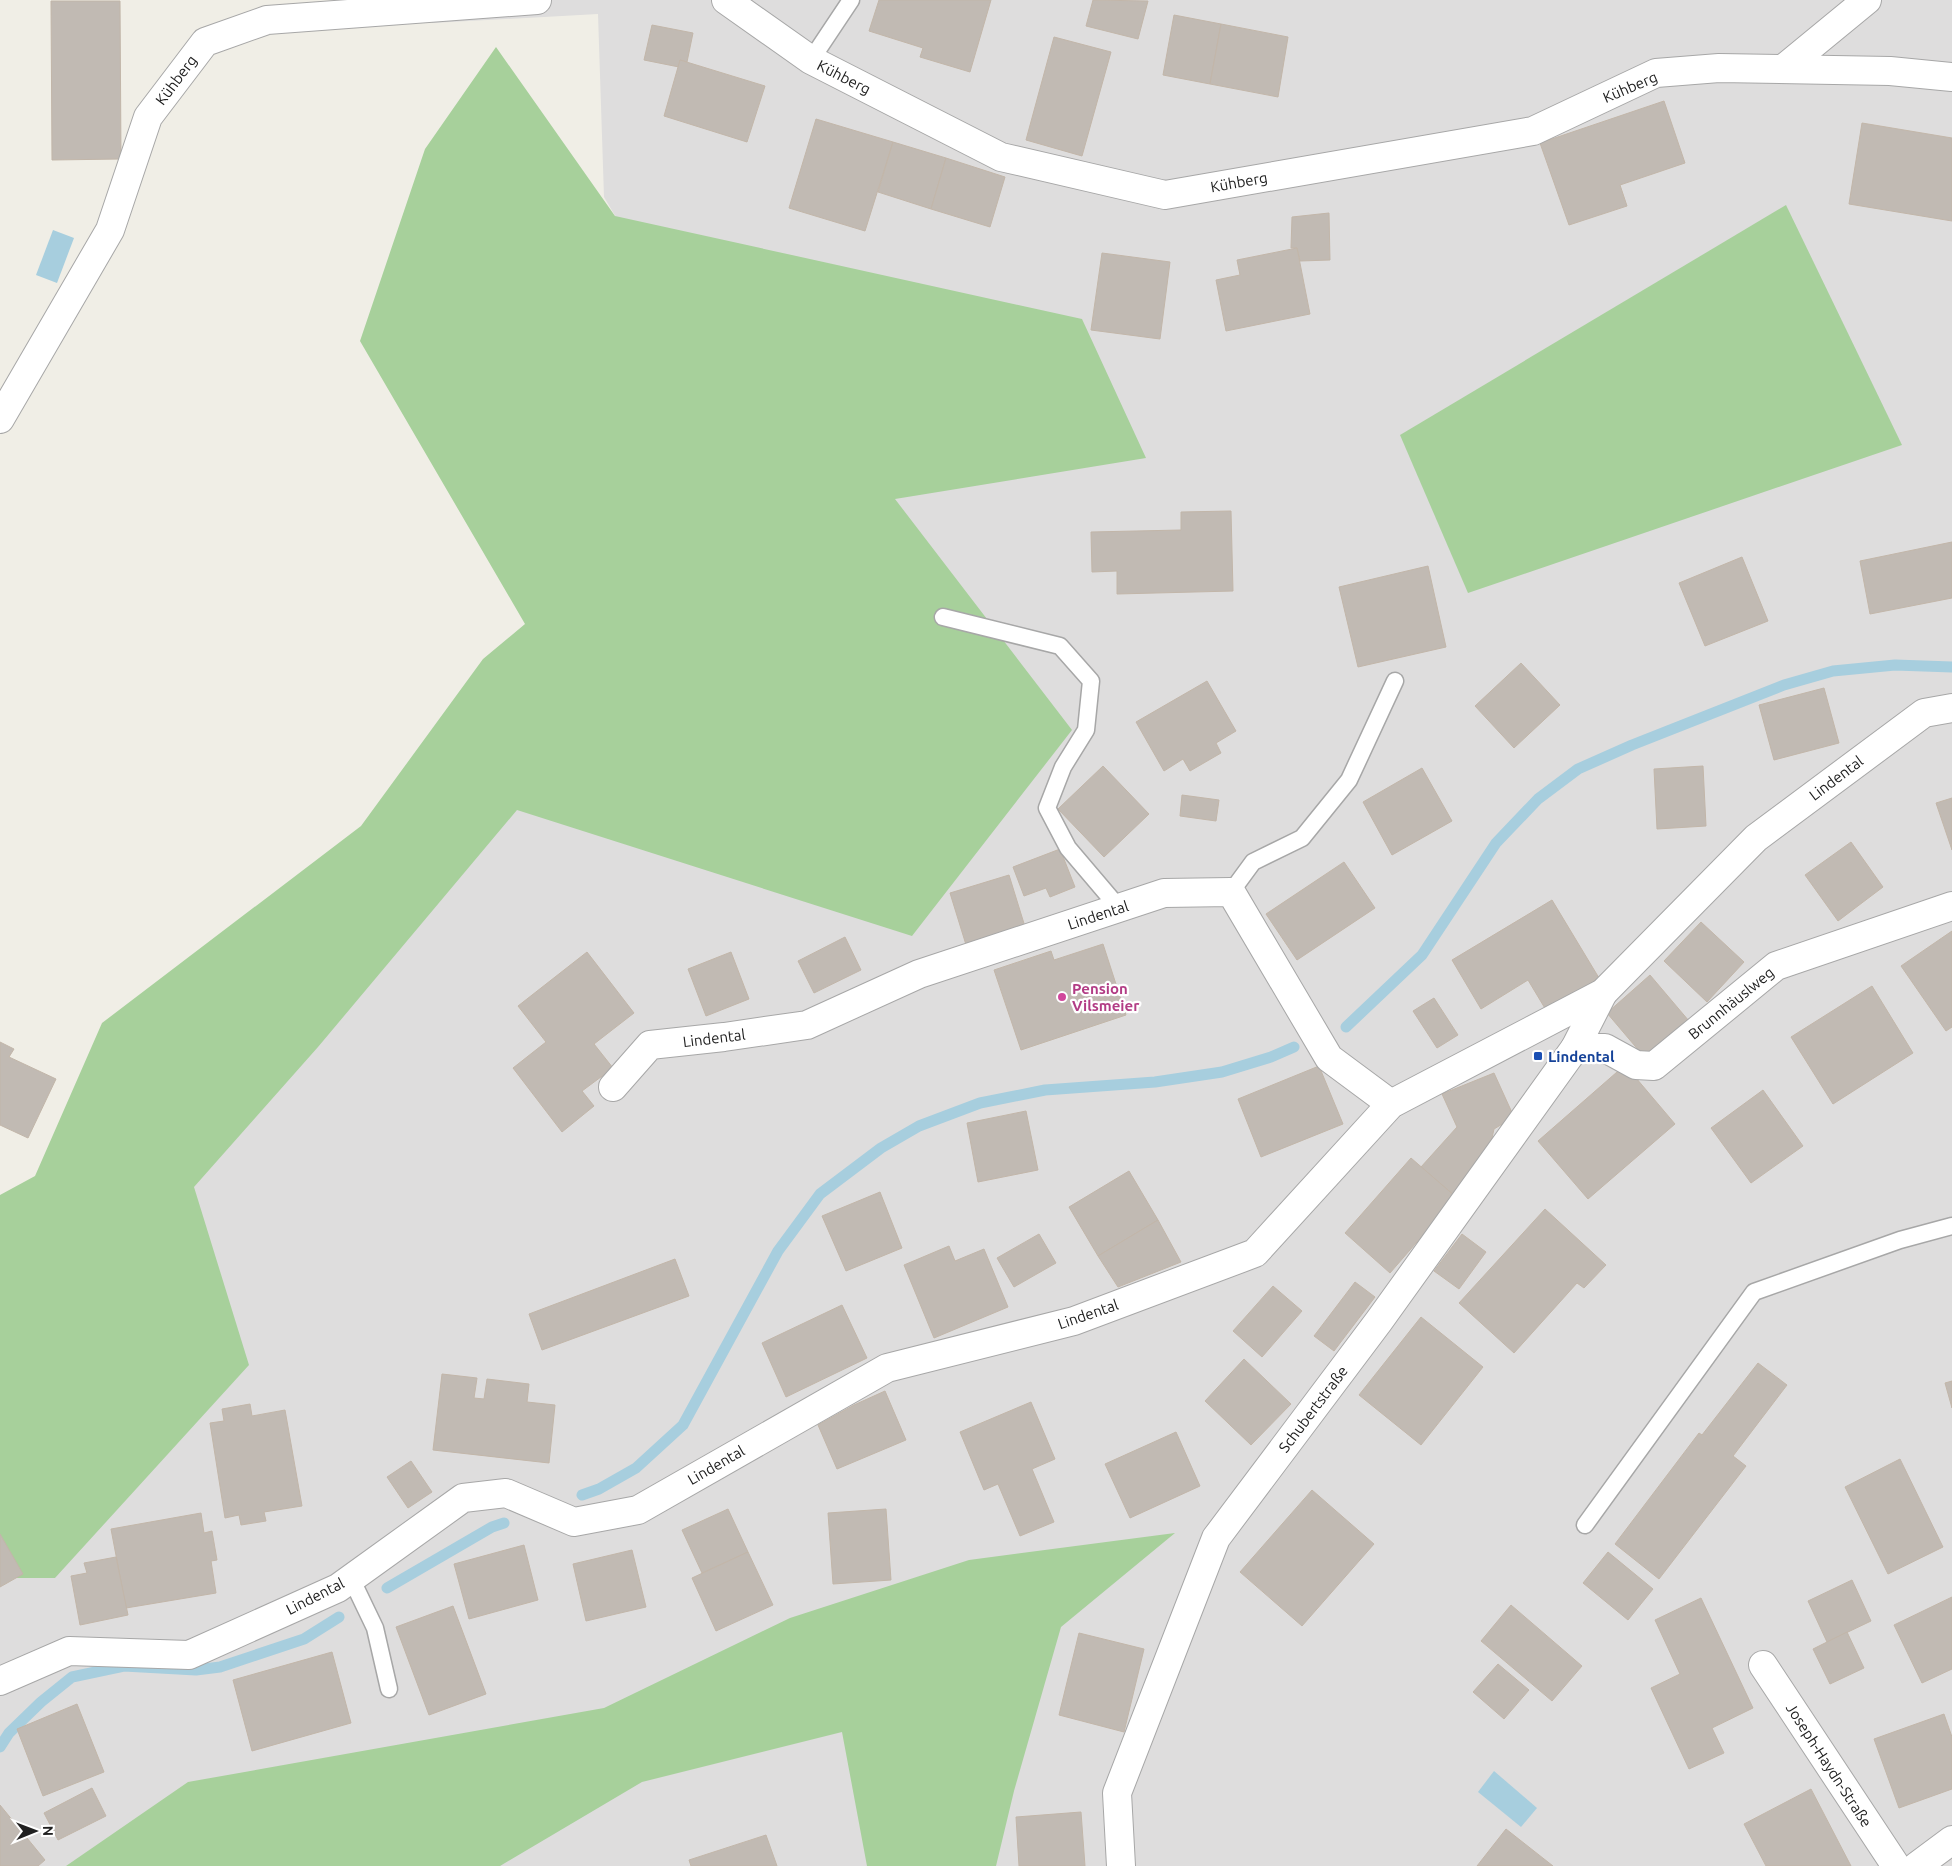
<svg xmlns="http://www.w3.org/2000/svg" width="1952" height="1866" font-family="Ubuntu,sans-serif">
<rect width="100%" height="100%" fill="#f0eee6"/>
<polygon fill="#dedddd" points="431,0 1952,0 1952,1866 0,1866 0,1329 487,781 922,735 604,197 598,14 432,23"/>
<g fill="#a7d09b">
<polygon points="496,47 615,216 1082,319 1146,458 895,499 1072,730 912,936 517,810 318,1047 194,1187 249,1365 55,1578 0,1578 0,1195 35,1176 102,1023 361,826 483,659 525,624 360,341 425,149"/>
<polygon points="1786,205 1902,445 1468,593 1400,435"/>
<polygon points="1175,1533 1061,1627 1014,1791 996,1866 867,1866 842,1732 642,1782 500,1866 66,1866 188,1782 604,1708 790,1618 969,1560"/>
</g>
<g fill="#a7cede">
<polygon points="53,230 74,238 57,283 36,275"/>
<polygon points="1494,1771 1537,1808 1521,1827 1478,1792"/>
</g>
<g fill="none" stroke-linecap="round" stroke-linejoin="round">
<g stroke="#a7cede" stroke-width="11">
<polyline points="1346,1027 1422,955 1496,843 1538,799 1578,769 1632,745 1784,685 1833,671 1895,665 1952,667"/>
<polyline points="582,1495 599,1489 636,1468 683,1425 778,1251 820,1194 881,1148 919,1126 980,1103 1045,1090 1155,1082 1222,1072 1271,1057 1294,1047"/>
<polyline points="387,1588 492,1527 504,1523"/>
<polyline points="0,1747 9,1733 41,1702 72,1677 124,1666 196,1670 220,1667 304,1639 339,1617"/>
</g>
</g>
<g fill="#c1bab3" stroke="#c2b6a9">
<polygon points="879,0 991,0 970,72 920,57 923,48 869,31"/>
<polygon points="1093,0 1148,1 1138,39 1086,26"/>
<polygon points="51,1 120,1 121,159 52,160"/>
<polygon points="1174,15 1221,24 1210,84 1163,75"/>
<polygon points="1221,24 1288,37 1278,97 1210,84"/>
<polygon points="652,25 693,33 687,62 680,60 679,67 644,60"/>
<polygon points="1054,37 1111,52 1082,156 1026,140"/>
<polygon points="680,60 765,86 747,142 664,116"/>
<polygon points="1664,101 1685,163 1620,185 1627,206 1569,225 1540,143"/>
<polygon points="816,119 893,142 865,231 789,208"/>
<polygon points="1862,123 1952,138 1952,221 1849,204"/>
<polygon points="893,142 946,158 931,209 878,192"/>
<polygon points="946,158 1005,177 990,227 931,209"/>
<polygon points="1329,213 1330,260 1300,261 1297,248 1291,248 1292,217"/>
<polygon points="1297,248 1310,314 1226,331 1216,280 1240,275 1237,260"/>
<polygon points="1102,253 1170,262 1160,339 1091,330"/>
<polygon points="1231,511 1233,591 1117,594 1117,571 1092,572 1091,532 1181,530 1181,512"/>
<polygon points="1952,542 1952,598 1870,614 1860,561"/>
<polygon points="1742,557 1768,621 1705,646 1679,583"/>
<polygon points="1428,566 1446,647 1358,667 1339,587"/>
<polygon points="1521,663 1560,705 1514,748 1475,706"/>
<polygon points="1207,681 1236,731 1216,743 1221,753 1190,771 1183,759 1164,771 1136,722"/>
<polygon points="1824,688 1839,743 1774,760 1759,705"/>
<polygon points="1103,766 1149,814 1104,857 1058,809"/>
<polygon points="1703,766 1706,826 1657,829 1654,769"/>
<polygon points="1422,768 1452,821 1392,855 1363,802"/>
<polygon points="1182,795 1219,800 1216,821 1180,816"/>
<polygon points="1952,798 1952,850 1936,803"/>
<polygon points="1851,842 1883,887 1838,921 1805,875"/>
<polygon points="1060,849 1075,887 1050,897 1046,888 1024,896 1013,867"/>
<polygon points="1344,862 1375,908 1297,960 1266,914"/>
<polygon points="1009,875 1026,930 967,948 950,893"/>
<polygon points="1552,900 1599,978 1546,1010 1528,980 1481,1009 1452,960"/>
<polygon points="1701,922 1744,962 1707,1002 1664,961"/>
<polygon points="1952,931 1952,1027 1946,1031 1901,966"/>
<polygon points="845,937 861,970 814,993 798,961"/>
<polygon points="1103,944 1126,1015 1021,1050 994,970 1051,951 1054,960"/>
<polygon points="587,952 634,1013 594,1044 613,1068 582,1091 594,1106 562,1132 513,1068 546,1042 518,1006"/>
<polygon points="731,952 749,999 706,1016 688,969"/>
<polygon points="1650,975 1689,1021 1646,1059 1607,1013"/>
<polygon points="1872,986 1913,1053 1833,1104 1791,1037"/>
<polygon points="1434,998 1458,1035 1437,1048 1413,1011"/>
<polygon points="0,1042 14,1049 9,1057 56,1079 28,1138 0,1125"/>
<polygon points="1625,1065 1675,1124 1588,1199 1538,1141"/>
<polygon points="1319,1066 1343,1124 1261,1157 1238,1099"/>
<polygon points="1494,1073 1514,1117 1494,1129 1488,1156 1456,1197 1421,1167 1457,1127 1442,1094"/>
<polygon points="1763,1090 1803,1146 1751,1183 1711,1128"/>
<polygon points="1026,1111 1038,1170 978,1182 967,1123"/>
<polygon points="1411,1158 1456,1197 1390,1273 1345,1233"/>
<polygon points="1129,1171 1158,1220 1098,1256 1069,1207"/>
<polygon points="880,1192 902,1248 846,1271 822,1216"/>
<polygon points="1545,1209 1606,1265 1584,1288 1577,1283 1514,1353 1459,1303"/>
<polygon points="1158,1220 1181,1262 1118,1287 1098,1256"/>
<polygon points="1039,1234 1056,1263 1014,1287 997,1258"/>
<polygon points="1462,1234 1486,1252 1459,1289 1434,1271"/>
<polygon points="949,1246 955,1261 984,1249 1008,1307 934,1338 904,1265"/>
<polygon points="675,1259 689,1296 542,1350 529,1314"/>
<polygon points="1355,1282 1375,1297 1334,1351 1314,1336"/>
<polygon points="1273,1286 1302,1311 1262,1357 1233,1331"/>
<polygon points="842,1305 867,1358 786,1397 762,1343"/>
<polygon points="1421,1317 1483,1367 1421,1445 1359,1395"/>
<polygon points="1244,1359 1291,1404 1251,1445 1205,1401"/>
<polygon points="1758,1363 1787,1385 1733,1456 1746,1466 1659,1579 1615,1544 1699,1433 1702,1435"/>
<polygon points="442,1374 477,1378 474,1398 484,1399 487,1379 529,1384 527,1402 555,1405 549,1463 433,1450"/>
<polygon points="1952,1381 1952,1408 1945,1383"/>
<polygon points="885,1391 906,1440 837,1469 818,1425 854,1405"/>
<polygon points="1031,1402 1055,1459 1032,1469 1054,1522 1020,1536 998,1484 984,1490 960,1432"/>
<polygon points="250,1404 252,1416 285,1410 302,1506 264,1512 266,1521 241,1525 239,1515 225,1518 210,1423 224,1421 222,1409"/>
<polygon points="1176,1432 1200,1486 1130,1518 1105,1464"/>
<polygon points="1900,1459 1943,1547 1888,1574 1845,1487"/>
<polygon points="411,1461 432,1492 408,1508 387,1477"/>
<polygon points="1312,1490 1374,1544 1302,1626 1240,1572"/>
<polygon points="728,1509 748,1552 702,1573 682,1530"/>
<polygon points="886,1509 891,1580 833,1584 828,1513"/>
<polygon points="201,1513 204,1533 212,1531 217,1560 211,1561 216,1593 126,1608 111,1529"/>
<polygon points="0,1534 23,1574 0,1587"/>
<polygon points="524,1545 538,1600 469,1619 454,1564"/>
<polygon points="632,1550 646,1607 586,1621 573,1564"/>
<polygon points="748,1552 773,1605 716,1631 692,1578"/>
<polygon points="1608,1552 1653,1589 1628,1620 1583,1583"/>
<polygon points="116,1557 128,1615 80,1625 71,1576 87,1573 84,1563"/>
<polygon points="1852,1580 1871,1621 1827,1642 1808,1601"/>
<polygon points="1952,1597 1952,1669 1922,1683 1894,1625"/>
<polygon points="1701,1598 1753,1708 1712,1728 1724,1753 1689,1769 1651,1688 1680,1674 1655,1620"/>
<polygon points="1511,1605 1582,1666 1552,1701 1481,1641"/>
<polygon points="453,1606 486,1694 429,1715 396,1627"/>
<polygon points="1847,1632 1864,1668 1830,1684 1813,1649"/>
<polygon points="1079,1633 1144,1649 1124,1732 1059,1715"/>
<polygon points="332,1652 351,1723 252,1751 233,1680"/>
<polygon points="1498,1664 1529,1690 1504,1719 1473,1692"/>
<polygon points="77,1704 104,1772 43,1796 17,1729"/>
<polygon points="1944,1714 1952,1737 1952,1789 1899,1808 1874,1739"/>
<polygon points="92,1788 106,1816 58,1840 44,1813"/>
<polygon points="1811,1789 1851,1866 1766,1866 1744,1824"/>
<polygon points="0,1805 45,1860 38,1866 0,1866"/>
<polygon points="1081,1812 1085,1866 1019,1866 1016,1817"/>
<polygon points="1506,1829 1553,1866 1477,1866"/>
<polygon points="766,1835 777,1866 691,1866 689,1860"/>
</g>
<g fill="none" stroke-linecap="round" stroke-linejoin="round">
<g stroke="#a7a7a7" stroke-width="19">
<g id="service">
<polyline points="811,60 851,0"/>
<polyline points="943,617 1060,646 1091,681 1086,730 1063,767 1047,808 1068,848 1119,908"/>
<polyline points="1231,892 1253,862 1302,838 1349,780 1395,681"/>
<polyline points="1585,1525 1754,1292 1900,1240 1952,1226"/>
<polyline points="351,1578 375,1628 389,1689"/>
</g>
</g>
<g stroke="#a7a7a7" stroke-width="30">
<g id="minor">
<polyline points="726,0 811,60 1001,157 1165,195 1533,131 1656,73 1719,68 1890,71 1952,77"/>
<polyline points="1783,69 1867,0"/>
<polyline points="0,419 110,230 148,117 205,42 267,20 537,0"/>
<polyline points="1575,1048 1605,1048 1636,1065 1654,1066 1776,966 1952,906"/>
<polyline points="613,1087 650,1045 724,1037 807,1025 919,974 1164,893 1231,892 1329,1058 1391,1104"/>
<polyline points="1763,1665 1896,1866"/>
<polyline points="0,1681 69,1651 189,1655 338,1588 463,1498 506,1493 574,1522 638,1510 887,1368 1074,1321 1255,1253 1391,1104 1603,993 1756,838 1924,713 1952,708"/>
<polyline points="1121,1866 1117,1793 1216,1538 1379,1321 1575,1048 1603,993"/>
<polyline points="1917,1866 1952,1840"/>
</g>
</g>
<use href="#service" stroke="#fff" stroke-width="16"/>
<use href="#minor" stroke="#fff" stroke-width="28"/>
</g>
<circle fill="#d1479c" stroke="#fff" stroke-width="2" cx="1062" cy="997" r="5"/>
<rect fill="#1a4fb4" stroke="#fff" stroke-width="2" x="1533" y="1051" width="10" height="10" rx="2.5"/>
<g text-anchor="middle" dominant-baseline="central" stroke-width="4.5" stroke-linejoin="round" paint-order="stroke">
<g font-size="15" fill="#202020" stroke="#fff">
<text transform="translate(844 77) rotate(27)">Kühberg</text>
<text transform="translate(176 80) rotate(-53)">Kühberg</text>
<text transform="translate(1630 87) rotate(-23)">Kühberg</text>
<text transform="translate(1239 182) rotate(-10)">Kühberg</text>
<text transform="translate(1836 778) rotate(-37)">Lindental</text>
<text transform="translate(1098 915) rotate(-18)">Lindental</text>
<text transform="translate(1731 1003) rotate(-39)">Brunnhäuslweg</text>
<text transform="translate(714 1038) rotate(-7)">Lindental</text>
<text transform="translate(1088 1314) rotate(-19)">Lindental</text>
<text transform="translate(1313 1409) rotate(-53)">Schubertstraße</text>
<text transform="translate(716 1465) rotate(-30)">Lindental</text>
<text transform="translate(315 1596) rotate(-27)">Lindental</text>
<text transform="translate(1829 1765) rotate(57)">Joseph-Haydn-Straße</text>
</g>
<g font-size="15" font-weight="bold" fill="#b23c85" stroke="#fff" text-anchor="start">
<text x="1072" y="988">Pension<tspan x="1072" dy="17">Vilsmeier</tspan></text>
</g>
<g font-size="15" font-weight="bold" fill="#164399" stroke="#fff" text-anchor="start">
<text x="1548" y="1056">Lindental</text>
</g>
</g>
<g transform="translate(35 1831) rotate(89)" stroke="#ffffff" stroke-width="4" paint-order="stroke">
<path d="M0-4L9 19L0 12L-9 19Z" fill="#202020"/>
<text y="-8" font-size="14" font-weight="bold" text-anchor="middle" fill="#202020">N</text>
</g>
</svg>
